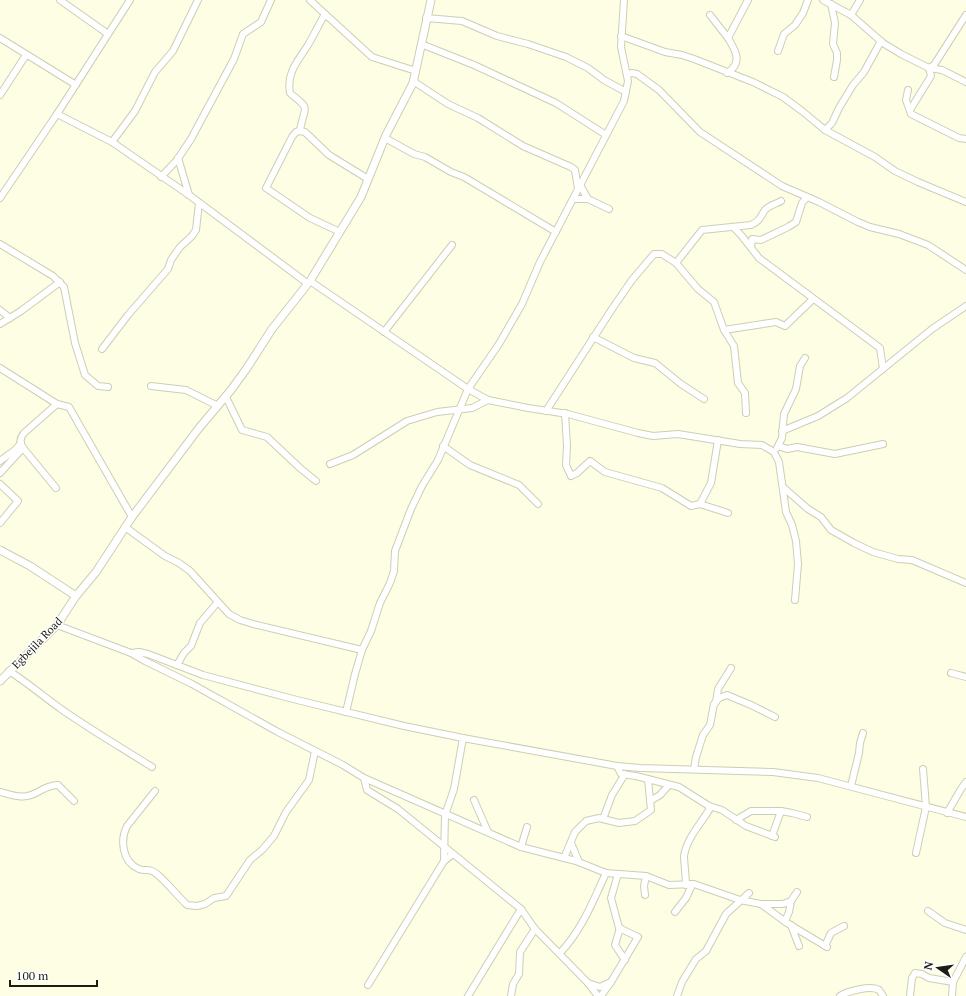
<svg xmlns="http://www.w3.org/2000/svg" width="966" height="996" font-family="'PT Serif',serif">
<rect width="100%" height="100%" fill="#fdfee4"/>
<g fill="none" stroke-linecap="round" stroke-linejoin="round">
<g stroke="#cdceb5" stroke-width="8">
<g id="minor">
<polyline points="60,0 108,34"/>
<polyline points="823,0 851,15 883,43 901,54 929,68 942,70 966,82"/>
<polyline points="831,4 835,23 833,44 837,53 837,60 834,77"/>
<polyline points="325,14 372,57 416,71"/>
<polyline points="710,15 728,38 748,0"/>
<polyline points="851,15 860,0"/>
<polyline points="426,18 462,21 497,36 528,44 566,57 588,68 604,80 626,92"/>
<polyline points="621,36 665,52 682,55 694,59 753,82 783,97 802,111 825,130 875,157 895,171 918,182 966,202"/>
<polyline points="0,38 76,85"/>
<polyline points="421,44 474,65 556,103 606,135"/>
<polyline points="778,51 784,34 795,25 803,13 808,0"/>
<path d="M727 73C743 63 736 51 728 38"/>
<polyline points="627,74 632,73 637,74 659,90 700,132 782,186 819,202 858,222 870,227 899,234 928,245 966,270"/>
<polyline points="413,81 448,104 478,118 523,146 571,167 575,170 578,189"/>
<polyline points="908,90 906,100 911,114 959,138 966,139"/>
<polyline points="0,95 26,55"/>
<polyline points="910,110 931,76 929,68 934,65 966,15"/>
<polyline points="57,114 112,142 189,195 307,283"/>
<polyline points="825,130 832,123 839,108 853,85 864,72 881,41"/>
<path d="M300 131C300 125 307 109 304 106 301 101 294 97 290 93 286 73 298 61 308 45 314 35 319 24 325 14L310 0"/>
<polyline points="385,138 414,154 425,157 451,172 464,177 556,232"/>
<polyline points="112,142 135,111 155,72 173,51 198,0"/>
<polyline points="178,158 189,195"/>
<polyline points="161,177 177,160 191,139 234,59 243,34 261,22 271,0"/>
<polyline points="580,185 588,199"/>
<polyline points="0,198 57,114 130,0"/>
<polyline points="574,199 588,199 609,209"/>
<polyline points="733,227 741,235 759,258 880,348 883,369"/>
<polyline points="340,232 310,218 266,188 292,137 296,132 300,131 305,132 329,155 368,179"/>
<polyline points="0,244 53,276 64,287 75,343 85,375 98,386 108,387"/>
<polyline points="751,247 752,239 761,240 788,227 796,222 802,203 807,197"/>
<polyline points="676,263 698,289 714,302 724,330"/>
<polyline points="310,281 468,389 488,400 528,408 568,414 638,433 653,436 678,434 740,444 762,445 774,452 779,462 786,512 792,525 796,541 798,564 795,600"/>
<polyline points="0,310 10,318"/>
<polyline points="0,324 21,311 60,282"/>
<polyline points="384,332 452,245"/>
<polyline points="593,337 634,358 655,363 681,384 704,399"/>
<polyline points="102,349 128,315 168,269 171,260 180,247 192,236 196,230 199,203"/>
<polyline points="0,368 57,404 69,407 132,517"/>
<polyline points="151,386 186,390 218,406"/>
<polyline points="226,397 242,430 267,437 301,469 316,481"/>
<path d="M546 411 612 309 632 280 654 254H662L676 263 702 230 751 225C760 221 760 217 765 210 768 206 776 204 781 201"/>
<polyline points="565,413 567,446 566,465 571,476 577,473 590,461 605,472 662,488 691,506 700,504 728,513"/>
<polyline points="746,413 745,393 738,383 734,346 724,330 776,322 785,326 813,299"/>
<polyline points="782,431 818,416 847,398 932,329 966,306"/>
<polyline points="443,446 470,465 519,485 538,504"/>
<polyline points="779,446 787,449 797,447 835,454 883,444"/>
<polyline points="777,448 782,438 784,414 796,389 800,366 805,358"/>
<polyline points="0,461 15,450 21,443"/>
<polyline points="330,464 353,455 407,421 437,412 472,408 488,400"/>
<polyline points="0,473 23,448"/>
<polyline points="0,484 18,501 0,523"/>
<path d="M56 488 23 448C19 443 20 438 24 433L57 404"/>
<polyline points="784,488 808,509 821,517 831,530 854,543 873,552 898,559 912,560 966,583"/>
<polyline points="700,504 711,483 718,440"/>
<polyline points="125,527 165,556 179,563 190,571 229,614 240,620 253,624 362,650"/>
<polyline points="57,625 131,653 139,652 148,654 203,675 297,700 404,726 463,738 617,766 640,768 773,772 818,778 966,817"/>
<polyline points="131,653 145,661 192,684 278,732 343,765 364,778 367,790 398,809 521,909 535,929 588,983 598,996"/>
<polyline points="177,665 184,653 191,646 200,623 217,603"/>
<path d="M9 671C28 683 44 697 61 709 91 730 122 748 152 767"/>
<polyline points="951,673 966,677"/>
<polyline points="716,702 718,689 731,668"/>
<polyline points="346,712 355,674 362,650 371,631 380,603 390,583 394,571 395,551 411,509 422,486 438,460 468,389 499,344 522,304 540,262 624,101 628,81 621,47 624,0"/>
<polyline points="617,766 621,774 636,776 679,787 709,806 722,810 746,826 775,837"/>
<polyline points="694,769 696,757 703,735 710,725 714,704 719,698 727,695 751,705 775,717"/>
<polyline points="364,778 521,847 576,861 606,873 646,876 669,885 694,884 740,900 761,904 787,923 827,947"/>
<polyline points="851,786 859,753 860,743 863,733"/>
<path d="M155 791 127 826C120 840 122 862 139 869 147 872 149 867 158 875 168 884 177 895 187 905L197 906 205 904 214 898 226 896 250 860 262 850 274 836 286 812 309 780 315 751"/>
<path d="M0 792C10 794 21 799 31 795 43 791 43 786 58 785L74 801"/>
<polyline points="474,800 488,832"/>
<polyline points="650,801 660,795 669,785"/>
<polyline points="947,813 961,789 966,782"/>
<polyline points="603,819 612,795 625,774"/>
<polyline points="736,820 751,811 781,811 792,813 807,817"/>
<polyline points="772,836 781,811"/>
<polyline points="571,843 579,862"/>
<polyline points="521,847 527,827"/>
<polyline points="916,853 926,807 923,769"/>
<polyline points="564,858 575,832 586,821 599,818 619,823 635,821 651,810 648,779"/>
<polyline points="444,861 445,815 454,789 463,738"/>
<path d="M686 885C686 877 684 862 684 856 687 837 702 823 710 808L709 806"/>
<polyline points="645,895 644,886 646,876"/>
<polyline points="761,904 783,904 791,901 797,892"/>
<polyline points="928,911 945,923 966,930"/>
<polyline points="675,912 686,898 692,885"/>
<polyline points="785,921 789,912 791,901"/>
<polyline points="791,925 799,946"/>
<polyline points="620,928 615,945 625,960"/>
<polyline points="825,946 831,933 844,926"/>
<path d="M560 953C582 930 593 901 606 873"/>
<polyline points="953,982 966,957"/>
<polyline points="588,983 600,987 611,982"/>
<polyline points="368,985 444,861 453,854"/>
<polyline points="468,996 521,909"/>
<polyline points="511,996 513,984 519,974 520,952 535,929"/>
<polyline points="601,996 611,982 638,937 619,928 611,898 618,874"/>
<polyline points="677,996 682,982 696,959 706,951 726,914 749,893"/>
<path d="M840 996C848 991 871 985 879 990 881 992 882 994 883 996"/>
<polyline points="910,996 912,978 915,973 922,974 929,978 953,982 952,996"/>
</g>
</g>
<g stroke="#cdceb5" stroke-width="9">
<g id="tertiary">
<polyline points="0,550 30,566 76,596"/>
<polyline points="0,681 57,625 76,596 96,572 132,517 199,428 231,390 247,368 272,329 310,281 361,197 386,135 413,83 431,0"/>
</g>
</g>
<use href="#minor" stroke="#fff" stroke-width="6"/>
<use href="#tertiary" stroke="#fff" stroke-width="7"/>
</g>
<g text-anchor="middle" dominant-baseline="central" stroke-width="3" stroke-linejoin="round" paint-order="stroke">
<g font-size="11" fill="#1d1d14" stroke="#fff">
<text transform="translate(37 643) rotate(-46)">Egbejila Road</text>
</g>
</g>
<g transform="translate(938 968) rotate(283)" stroke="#ffffff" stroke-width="3" paint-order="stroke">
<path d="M0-3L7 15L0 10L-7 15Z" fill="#1d1d14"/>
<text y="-6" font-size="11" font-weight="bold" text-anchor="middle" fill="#1d1d14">N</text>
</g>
<path d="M10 980v6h87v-6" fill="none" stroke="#1d1d14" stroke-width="2"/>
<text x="16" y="980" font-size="12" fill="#1d1d14" stroke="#ffffff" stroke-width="3" paint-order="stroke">100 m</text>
</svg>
